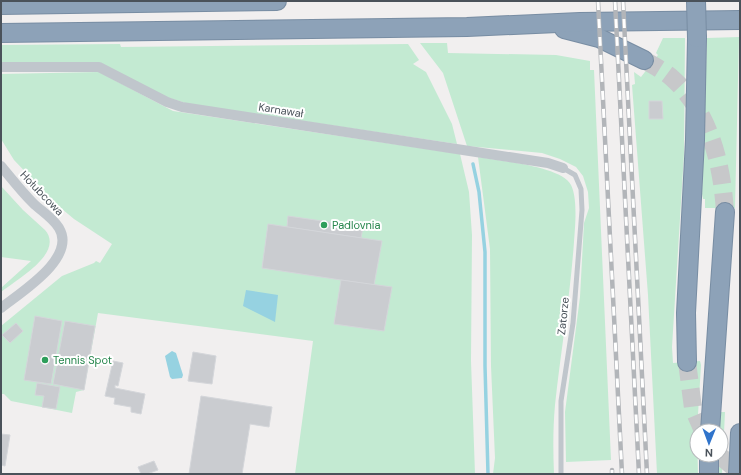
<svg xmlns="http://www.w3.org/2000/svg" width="741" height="475" font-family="'DM Sans',sans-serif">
<rect width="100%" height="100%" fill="#f1efef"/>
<g fill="#c3ead2">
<polygon points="739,37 735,208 705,208 705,199 703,199 702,194 707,38"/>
<polygon points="663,38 685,38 684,154 672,347 673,363 700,361 701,365 697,431 698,474 657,474 648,295 632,85 635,84 634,72 641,77 658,55 656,53"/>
<polygon points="420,43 447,43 448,53 556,55 590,61 590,70 594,70 611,460 566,462 565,412 580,297 584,223 589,208 588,192 583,176 576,167 560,159 542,153 467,146 443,73"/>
<polygon points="120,44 121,47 408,44 419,60 413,64 426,72 452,124 457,144 189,104 166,97 101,65 1,64 1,45"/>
<polygon points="99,72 173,111 460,154 469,192 472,235 471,361 475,474 295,474 313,341 98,313 84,390 76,392 72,413 11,401 4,394 1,394 1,326 62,276 94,263 96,261 100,263 112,244 74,219 56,204 14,160 1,139 1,74"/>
<path d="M478 157C499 161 561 166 571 185 578 199 575 227 574 242 570 297 561 350 555 405 553 427 553 451 554 474H493L495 458 491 366 490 249Z"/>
<path d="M1 186 23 210 45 230C65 253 16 280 1 292V288L31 261 1 257Z"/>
<polygon points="720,412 725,412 722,474 718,474 718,455 721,455 721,431 718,431"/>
</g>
<g fill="#96d2e1">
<polygon points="246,290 278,295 275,322 243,306"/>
<polygon points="172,351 176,353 183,375 182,378 172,379 170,377 165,356"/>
</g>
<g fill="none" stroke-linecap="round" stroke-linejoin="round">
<polyline stroke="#96d2e1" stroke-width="3.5" points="473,164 479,192 485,252 485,366 488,474"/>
</g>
<g fill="#caccd0" stroke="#d4d6da">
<polygon points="649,101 662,101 663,119 649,119"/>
<polygon points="288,216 363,227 361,238 287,227"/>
<polygon points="268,224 382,241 374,285 262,268"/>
<polygon points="341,280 392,287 384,331 334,324"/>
<polygon points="35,316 62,321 51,384 24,380"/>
<polygon points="65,321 95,326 84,390 53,384"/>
<polygon points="16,323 23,331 10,343 2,335"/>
<polygon points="193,352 216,356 212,384 188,381"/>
<polygon points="113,361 123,363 118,386 115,385 115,388 145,394 141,414 131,412 131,407 114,404 115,398 105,396"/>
<polygon points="37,383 60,387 56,409 42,407 44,396 35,395"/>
<polygon points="201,396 272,407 269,427 250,424 242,474 189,474"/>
<polygon points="1,434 10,435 5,466 1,465"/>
<polygon points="154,461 158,470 147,474 141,474 138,467"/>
</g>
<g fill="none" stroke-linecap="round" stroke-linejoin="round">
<g stroke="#c7c8ca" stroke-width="18" stroke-dasharray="18 9" stroke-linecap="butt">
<path d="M644 60C653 65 664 71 672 78 710 112 722 164 725 212"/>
<polyline points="687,362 693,408 703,431"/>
<polyline points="719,455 732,466 740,469"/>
</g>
<g stroke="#788da3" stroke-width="20">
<g id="motorway">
<polyline points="1,5 277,1"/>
<polyline points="564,29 599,38 644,60"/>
<polyline points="1,33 467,27 580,22 740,20"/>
<polyline points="687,362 686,313 695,140 697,38"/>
<polyline points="710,431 725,212"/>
<polyline points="709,474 709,455"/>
<polyline points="738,474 740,433"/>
</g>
</g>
<polyline stroke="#c0c6cc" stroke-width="5" points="561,474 561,401 573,323 582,210 581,189 575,175 563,168"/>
<g stroke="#c0c6cc" stroke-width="10">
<polyline points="1,67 99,67 167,102 182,107 463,150 548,163 563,168"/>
<path d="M1 166C11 178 21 191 33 203 41 211 52 217 59 228 77 258 21 292 1 308"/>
</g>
<use href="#motorway" stroke="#8da2b8" stroke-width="18"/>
<g stroke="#b2b5b9" stroke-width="4.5">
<g id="rail">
<polyline points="598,1 622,474"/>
<polyline points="615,1 639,474"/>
<polyline points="623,1 647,474"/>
<polyline points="612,470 612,474"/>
</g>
</g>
<use href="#rail" stroke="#fff" stroke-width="3" stroke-dasharray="9" stroke-linecap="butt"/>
<g stroke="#788da3" stroke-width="20" stroke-linecap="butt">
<polyline id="motorway-bridge" points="696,1 697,38"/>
</g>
<use href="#motorway-bridge" stroke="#8da2b8" stroke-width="18"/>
</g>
<g fill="#2e9e5b" stroke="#fff" stroke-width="1.5">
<circle cx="324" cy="225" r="4"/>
<circle cx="45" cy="360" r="4"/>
</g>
<g text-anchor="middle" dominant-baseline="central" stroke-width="4" stroke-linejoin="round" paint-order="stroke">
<g font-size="11" fill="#4a525a" stroke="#fff">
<text transform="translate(281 110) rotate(9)">Karnawał</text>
<text transform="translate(42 193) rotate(46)">Hołubcowa</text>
<text transform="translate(563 316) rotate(-84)">Zatorze</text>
</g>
<g font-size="11" fill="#27864d" stroke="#fff" text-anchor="start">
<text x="332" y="225">Padlovnia</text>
<text x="53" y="360">Tennis Spot</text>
</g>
</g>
<rect width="741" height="475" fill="none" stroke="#4a525a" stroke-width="4"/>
<g transform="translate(709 443) rotate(181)"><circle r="19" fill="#ffffff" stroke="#b7babd"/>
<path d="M0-3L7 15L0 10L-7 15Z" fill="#3074cb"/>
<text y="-6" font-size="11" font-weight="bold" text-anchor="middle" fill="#4a525a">N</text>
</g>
</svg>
